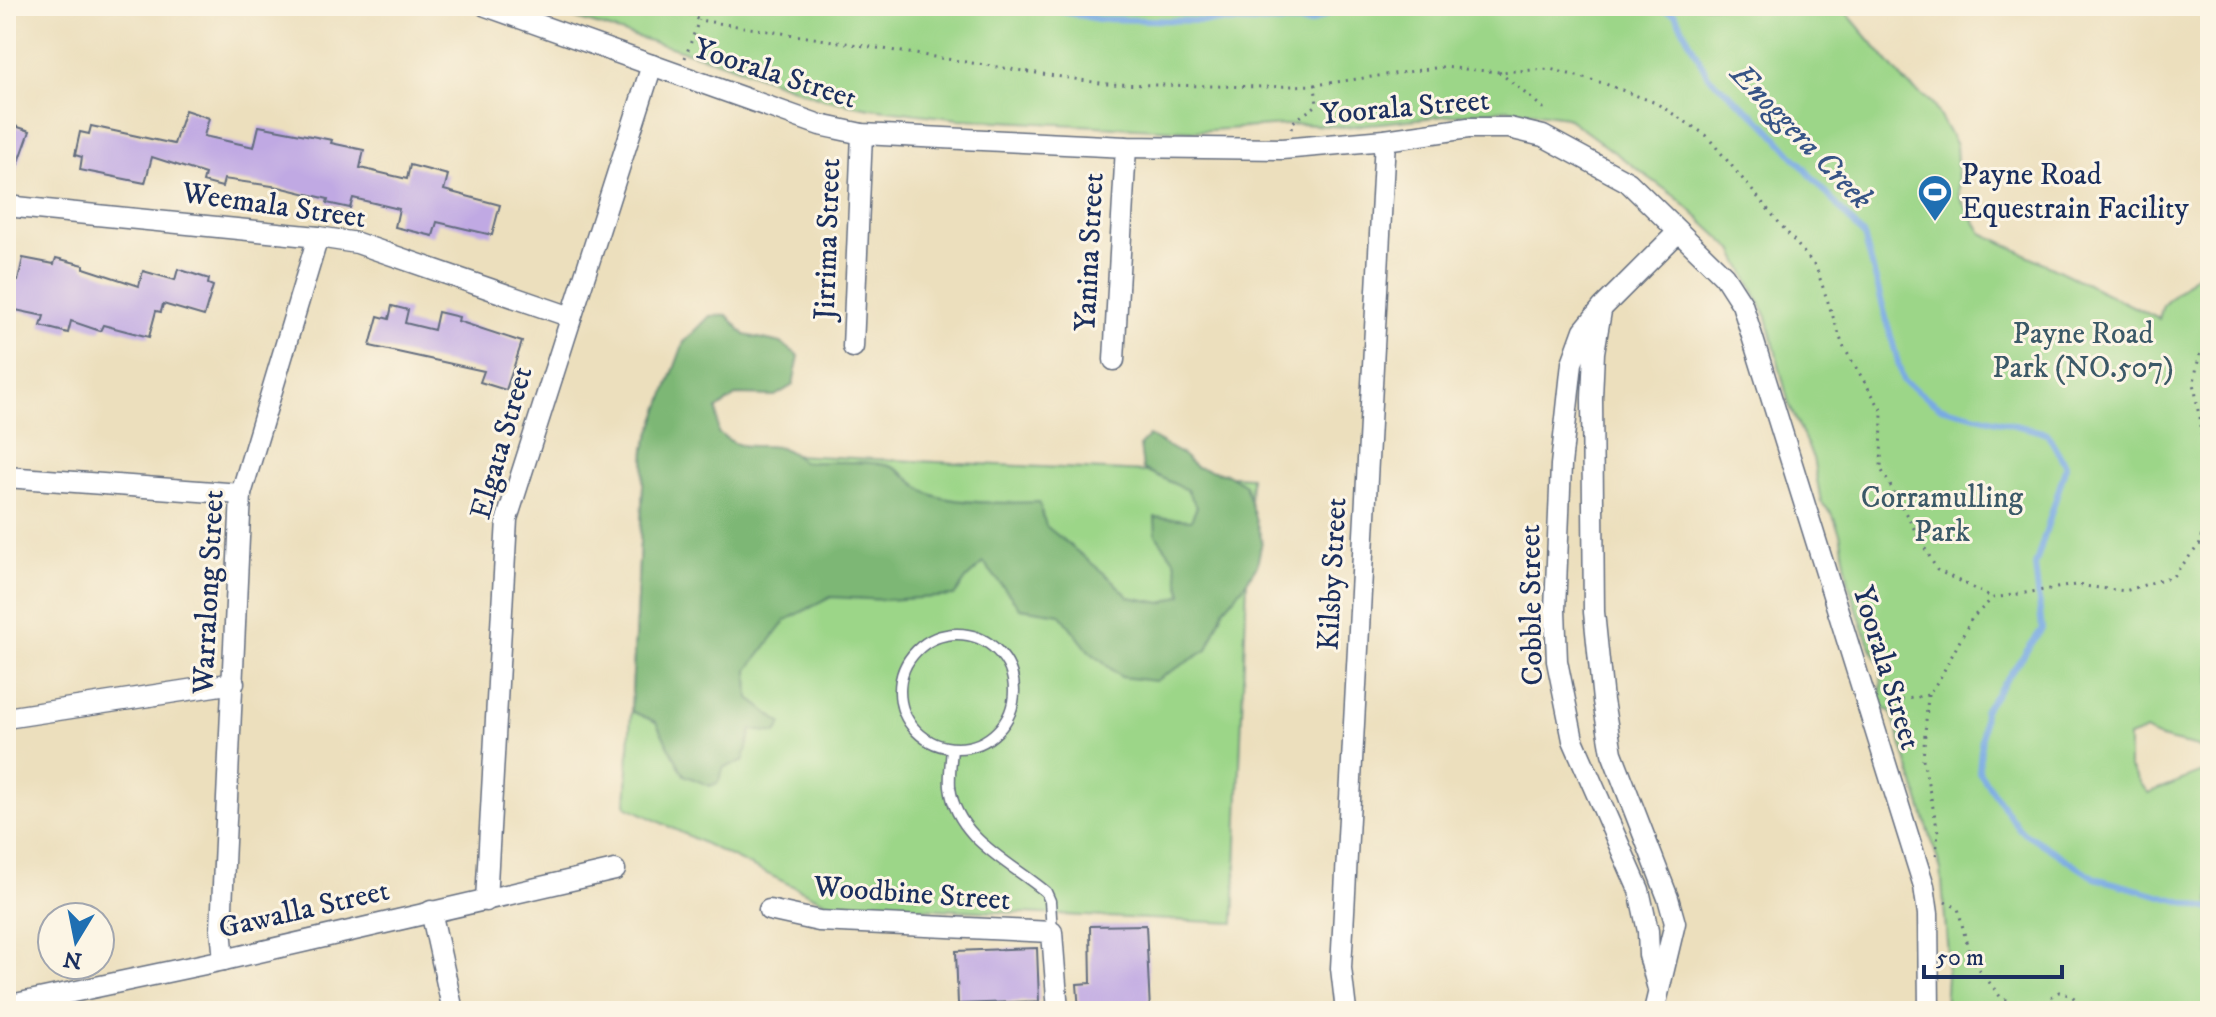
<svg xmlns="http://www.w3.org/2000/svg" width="2216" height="1017" font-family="'IM FELL DW Pica',serif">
<rect width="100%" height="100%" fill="#fcf5e5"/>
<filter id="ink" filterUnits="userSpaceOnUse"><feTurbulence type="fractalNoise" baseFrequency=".0125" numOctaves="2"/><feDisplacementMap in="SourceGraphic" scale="16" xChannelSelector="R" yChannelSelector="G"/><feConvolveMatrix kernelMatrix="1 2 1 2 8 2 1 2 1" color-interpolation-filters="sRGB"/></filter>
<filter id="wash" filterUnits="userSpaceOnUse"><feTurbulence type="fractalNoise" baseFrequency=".006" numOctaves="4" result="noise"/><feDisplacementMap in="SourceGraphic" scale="32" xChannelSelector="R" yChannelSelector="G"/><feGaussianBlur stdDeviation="1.8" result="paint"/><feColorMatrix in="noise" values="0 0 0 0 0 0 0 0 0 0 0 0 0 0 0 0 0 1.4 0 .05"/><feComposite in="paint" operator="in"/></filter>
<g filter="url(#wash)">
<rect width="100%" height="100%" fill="#ecdfbd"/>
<g fill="#9cd688" stroke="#5c8273" stroke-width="2">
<path d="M544 6H1841L1905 82 1932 103 1956 145 1959 196 1982 233 2159 319 2163 305 2199 272 2210 252V754C2191 740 2165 744 2145 731L2129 737V767L2148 793 2210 769V1011H1945L1948 955 1941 870 1891 711 1876 706 1882 685 1880 665 1867 639 1849 585 1840 533 1832 514 1821 502 1813 458 1789 404 1767 317 1733 250 1677 198 1566 117 1508 109 1344 127 1301 124 1195 131 959 119 870 108 823 99 724 63 580 20Z"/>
<polygon points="645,448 1251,477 1234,923 830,904 626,806"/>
</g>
<path fill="#7db774" stroke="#4c7369" stroke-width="2" d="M727 315 745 335 781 343 799 356 793 385 775 396 737 395 717 409 718 433C725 437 733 444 741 445 766 449 781 439 802 462 828 463 856 460 882 464 903 467 911 484 928 493 952 505 1012 503 1039 502L1046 526 1111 579 1129 597 1162 603 1182 595 1175 561 1156 535 1155 517 1191 520 1197 507 1187 490 1143 469 1140 445 1149 436 1181 454 1196 467 1227 474 1245 485 1262 541 1257 565 1243 587 1224 609 1207 650 1155 681 1121 677 1089 651 1060 614 1020 608 984 563 967 578 954 596 885 600 831 597 786 620 748 670 749 698 782 724 776 733 752 730 743 762 724 767 718 783 710 786 684 775 656 722 631 711 645 448 684 342 710 316Z"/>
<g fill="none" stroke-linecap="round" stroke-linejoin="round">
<g stroke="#78aae3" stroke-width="6">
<polyline points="1036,6 1097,19 1309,23 1346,6"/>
<polyline points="1652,6 1675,14 1708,76 1766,125 1864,236 1903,381 1940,407 2047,433 2066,466 2035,566 2042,629 1984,711 1979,772 2020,830 2095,878 2210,909"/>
</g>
</g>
<g id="blocks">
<g fill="#c0a9e3">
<polygon points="185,110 209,118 204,136 254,147 259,126 332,140 331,143 364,150 360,168 407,179 410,165 448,175 444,190 500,205 492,235 437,222 433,236 395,227 399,209 353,198 350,208 327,203 328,199 279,187 224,179 222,187 203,182 205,174 152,157 145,183 80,170 82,157 75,155 80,132 89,134 91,126 174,144"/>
<polygon points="6,123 30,131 8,193 6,192"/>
<polygon points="23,258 54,264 56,258 84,265 84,268 139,286 143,271 175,280 178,269 209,279 208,284 213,286 204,316 163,304 161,312 156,311 149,337 103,325 100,331 71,321 68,333 41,326 44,316 6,308 6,278 18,281"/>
<polygon points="392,306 408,310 405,323 434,330 438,312 459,317 458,321 522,342 506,390 480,382 484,371 370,346 378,316 389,319"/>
<polygon points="1146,925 1150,1011 1079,1011 1077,984 1091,983 1090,926"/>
<polygon points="1037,948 1039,1001 958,1004 956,951"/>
</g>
</g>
</g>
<g filter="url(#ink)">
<use href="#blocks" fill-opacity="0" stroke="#646d7f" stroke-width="2"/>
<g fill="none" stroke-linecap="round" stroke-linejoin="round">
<g stroke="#646d7f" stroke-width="13">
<g id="service">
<circle cx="957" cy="691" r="57"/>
<path d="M952 749C951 761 949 775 950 787 956 839 1012 863 1046 892L1050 901 1052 932"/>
</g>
</g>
<g stroke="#646d7f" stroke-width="23">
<g id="minor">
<polyline points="486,6 820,125 862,134 1126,147 1282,149 1385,140 1468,128 1509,128 1543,136 1628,182 1724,276 1742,304 1924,886 1928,914 1929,1011"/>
<polyline points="6,206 318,237 357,243 571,317"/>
<polyline points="1601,311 1594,352 1592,398 1594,612 1603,701 1612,753 1668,898 1675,923 1654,1011"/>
<polyline points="853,347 862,134"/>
<polyline points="1114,360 1126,147"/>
<polyline points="6,477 241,494"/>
<polyline points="6,718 234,683"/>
<polyline points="486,901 507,519 652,65"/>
<polyline points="769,910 819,921 1052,932 1058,1011"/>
<polyline points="431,911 453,1011"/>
<polyline points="224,960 221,929 241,494 318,237"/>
<polyline points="1658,989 1649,955 1648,931 1639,890 1573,740 1557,661 1555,610 1561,465 1572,363 1584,330 1602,308 1678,232"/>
<polyline points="6,1006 224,960 615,870"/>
<polyline points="1346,1011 1341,968 1385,140"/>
</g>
</g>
<g stroke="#646d7f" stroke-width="3" stroke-dasharray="2 6" stroke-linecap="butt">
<polyline points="675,6 699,20 1106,84 1265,87 1315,85 1442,67 1499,72 1550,69 1603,83 1656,103 1706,135 1816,267 1843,346 1882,411 1881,469 1937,570 1993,598"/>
<polyline points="685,58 699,20"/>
<polyline points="1499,72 1543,108 1543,115"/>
<polyline points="1291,129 1293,122 1317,105 1315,85"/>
<polyline points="1993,598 2075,585 2125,591 2173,576 2200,544 2209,489 2194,382 2199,356 2210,331"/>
<polyline points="1928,695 1923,759 1938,832 1936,857"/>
<polyline points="1886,703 1928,695 1940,678 1972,618 1993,598"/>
<polyline points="1945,902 1958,908 1970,957 2002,999 2046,1010"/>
<polyline points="2046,1011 2048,999 2059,992 2072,996 2086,1011"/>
</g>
<use href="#service" stroke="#fff" stroke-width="10"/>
<use href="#minor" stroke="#fff" stroke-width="20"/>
</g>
</g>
<defs>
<g id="stadium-pin" transform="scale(1.8)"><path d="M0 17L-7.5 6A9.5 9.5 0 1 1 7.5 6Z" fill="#1f6fb2" stroke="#fcf5e5"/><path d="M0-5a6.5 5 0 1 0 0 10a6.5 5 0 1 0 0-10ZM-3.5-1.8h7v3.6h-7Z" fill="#fff"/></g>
</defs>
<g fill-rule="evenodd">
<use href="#stadium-pin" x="1935" y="192"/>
</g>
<g text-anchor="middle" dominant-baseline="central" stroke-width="6" stroke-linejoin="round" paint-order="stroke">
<g font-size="30" fill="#1b2f5e" stroke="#fcf5e5">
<text transform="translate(775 74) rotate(18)">Yoorala Street</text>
<text transform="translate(1405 108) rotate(-5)">Yoorala Street</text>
<text transform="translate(274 206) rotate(8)">Weemala Street</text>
<text transform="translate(828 239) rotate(-88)">Jirrima Street</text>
<text transform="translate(1090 252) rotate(-87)">Yanina Street</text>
<text transform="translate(502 443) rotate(-74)">Elgata Street</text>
<text transform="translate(1333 574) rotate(-87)">Kilsby Street</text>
<text transform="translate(209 592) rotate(-87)">Warralong Street</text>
<text transform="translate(1532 605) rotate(-91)">Cobble Street</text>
<text transform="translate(1886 668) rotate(73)">Yoorala Street</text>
<text transform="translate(912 894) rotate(4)">Woodbine Street</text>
<text transform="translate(304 910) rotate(-13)">Gawalla Street</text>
</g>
<g font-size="30" fill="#1b2f5e" stroke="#fcf5e5" text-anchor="start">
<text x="1961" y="175">Payne Road<tspan x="1961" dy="34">Equestrain Facility</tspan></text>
</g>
<g font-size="30" fill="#3b5968" stroke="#fcf5e5">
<text x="2083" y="334">Payne Road<tspan x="2083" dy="34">Park (NO.507)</tspan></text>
<text x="1942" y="498">Corramulling<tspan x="1942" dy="34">Park</tspan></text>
</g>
<g font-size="32" font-style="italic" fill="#375486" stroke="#fcf5e5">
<text transform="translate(1801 137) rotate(46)">Enoggera Creek</text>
</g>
</g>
<rect width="2216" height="1017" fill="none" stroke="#fcf5e5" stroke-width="32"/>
<g transform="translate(76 941) rotate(190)"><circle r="38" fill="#fcf5e5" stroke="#a2a6af" stroke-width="2"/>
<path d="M0-6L14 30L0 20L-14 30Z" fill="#1f6fb2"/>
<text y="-12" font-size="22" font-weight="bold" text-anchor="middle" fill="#1b2f5e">N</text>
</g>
<path d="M1924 965v12h138v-12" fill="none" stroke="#1b2f5e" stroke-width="4"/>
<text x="1936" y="965" font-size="24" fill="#1b2f5e" stroke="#fcf5e5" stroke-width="6" paint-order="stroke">50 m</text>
</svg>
